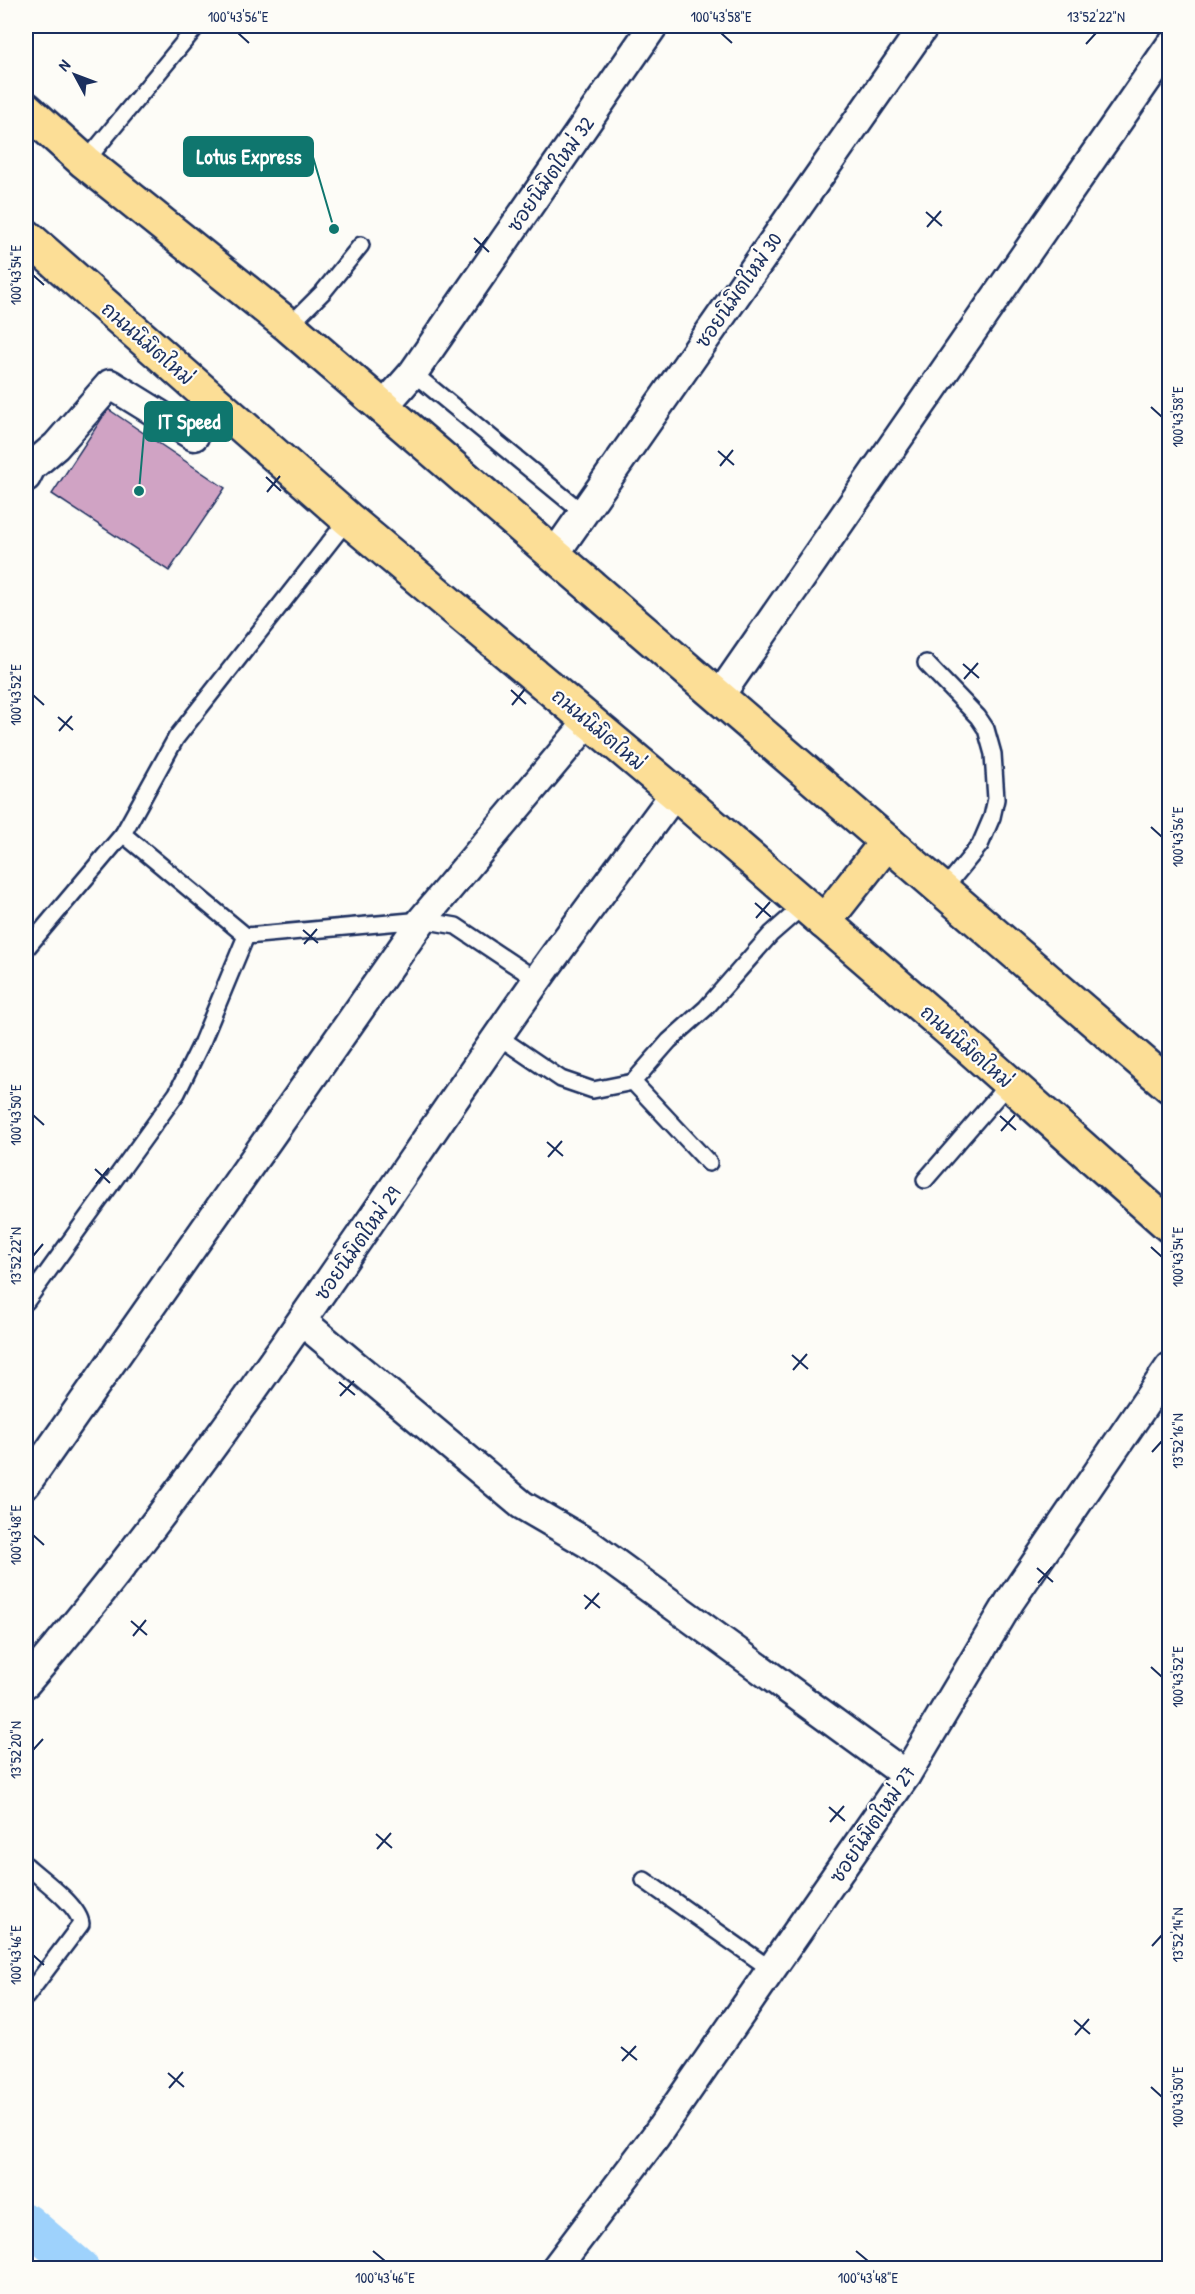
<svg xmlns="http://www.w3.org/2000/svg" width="1195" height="2294" font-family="'Patrick Hand','Playpen Sans Thai',sans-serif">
<rect width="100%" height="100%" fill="#fdfcf7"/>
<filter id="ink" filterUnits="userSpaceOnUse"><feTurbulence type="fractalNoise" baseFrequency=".0167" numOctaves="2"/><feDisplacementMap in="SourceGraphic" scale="12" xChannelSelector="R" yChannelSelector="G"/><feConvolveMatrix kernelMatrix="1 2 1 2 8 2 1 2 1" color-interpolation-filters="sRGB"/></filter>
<g filter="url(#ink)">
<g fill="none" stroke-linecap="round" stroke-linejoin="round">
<polyline stroke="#9ed2fc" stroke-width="38" points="26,2222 80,2268"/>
</g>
<polygon fill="#d0a3c4" stroke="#1b2f5e" stroke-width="1.5" points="108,409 225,488 169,571 52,494"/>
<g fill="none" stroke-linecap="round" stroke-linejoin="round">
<g stroke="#1b2f5e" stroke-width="20">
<g id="lane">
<polyline points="85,162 197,26"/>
<polyline points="289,326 323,292 361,245"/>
<polyline points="413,373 583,513"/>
<polyline points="348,519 176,738 123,834 246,936 422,920 456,926 537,980"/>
<polyline points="926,663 978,717 986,729 993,754 996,799 992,817 980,845 944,889"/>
<polyline points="26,949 123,834"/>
<polyline points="499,1037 561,1079 593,1090 633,1082"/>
<polyline points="709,1163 633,1082 669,1041 706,1008 771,934 803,906"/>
<polyline points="925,1180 1009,1083"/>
<polyline points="26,1302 177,1093 202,1042 246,936"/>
<path d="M26 1865C41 1879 79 1905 81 1924L26 1997"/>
<polyline points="644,1880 772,1970"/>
</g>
</g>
<g stroke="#1b2f5e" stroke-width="33">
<g id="street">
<polyline points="383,407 413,373 653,26"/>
<polyline points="26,477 31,467 56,446 110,384 194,436 206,395"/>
<polyline points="554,555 924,26"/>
<polyline points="718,698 1170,46"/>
<polyline points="303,1322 522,1505 589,1544 906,1775"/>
<polyline points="26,1484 422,920 589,721"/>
<path d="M26 1683C215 1463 370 1217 537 980 582 917 629 856 675 793"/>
<polyline points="556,2268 655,2137 906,1775 1010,1601 1170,1367"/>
</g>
</g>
<g stroke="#1b2f5e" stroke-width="38">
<g id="primary">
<polyline points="26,109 85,162 289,326 1170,1086"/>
<polyline points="26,236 348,519 675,793 970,1048 1170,1226"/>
<polyline points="824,922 887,842"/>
</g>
</g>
<use href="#lane" stroke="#fdfcf7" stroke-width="15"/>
<use href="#street" stroke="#fdfcf7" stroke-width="28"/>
<use href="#primary" stroke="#fcde96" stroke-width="33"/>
</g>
</g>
<path fill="none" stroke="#1b2f5e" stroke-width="2" d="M238 33 249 43M721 33 732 43M1086 44 1096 33M926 212 942 226M927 227 941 211M474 238 489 252M475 253 488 237M33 275 44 285M1151 407 1162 417M718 451 734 465M720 466 733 450M266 477 281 491M267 492 280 476M963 664 979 678M964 679 978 663M511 690 526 704M33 695 44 705M512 705 525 689M58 717 73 730M59 731 72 716M1151 827 1162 837M755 903 771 917M756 918 770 902M303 930 318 943M304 944 317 929M33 1115 44 1125M1000 1116 1016 1130M1001 1131 1015 1115M547 1142 563 1156M548 1157 562 1141M95 1169 110 1183M96 1184 109 1168M1151 1247 1162 1257M33 1256 43 1244M792 1355 808 1369M793 1370 807 1354M339 1382 355 1395M340 1396 354 1381M1152 1452 1162 1441M33 1535 44 1545M1037 1568 1053 1582M1038 1583 1052 1567M584 1595 600 1608M585 1609 599 1593M131 1621 147 1635M133 1636 146 1620M1151 1667 1162 1677M33 1750 43 1739M829 1807 845 1821M830 1822 844 1806M376 1834 392 1848M377 1849 391 1833M1152 1946 1162 1935M33 1955 44 1965M1074 2020 1090 2034M1075 2035 1089 2019M621 2047 637 2060M622 2061 636 2046M168 2073 184 2087M1151 2087 1162 2097M169 2088 183 2072M373 2251 385 2261M856 2251 868 2261"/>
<g text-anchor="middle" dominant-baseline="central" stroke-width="4.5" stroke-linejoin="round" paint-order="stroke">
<g font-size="20" fill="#1b2f5e" stroke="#fdfcf7">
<text transform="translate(550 174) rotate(-55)">ซอยนิมิตใหม่ 32</text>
<text transform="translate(738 290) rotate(-55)">ซอยนิมิตใหม่ 30</text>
<text transform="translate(148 343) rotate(41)">ถนนนิมิตใหม่</text>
<text transform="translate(599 729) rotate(40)">ถนนนิมิตใหม่</text>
<text transform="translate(967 1046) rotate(41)">ถนนนิมิตใหม่</text>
<text transform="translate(357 1243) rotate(-55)">ซอยนิมิตใหม่ 29</text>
<text transform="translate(872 1824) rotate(-56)">ซอยนิมิตใหม่ 27</text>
</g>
</g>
<path fill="none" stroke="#0f766e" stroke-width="2" d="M334 229L313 157M139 491L145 422"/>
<g fill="#0f766e" stroke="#fdfcf7" stroke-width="2">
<circle cx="334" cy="229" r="6"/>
<circle cx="139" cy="491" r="6"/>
</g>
<g fill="#0f766e" stroke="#0f766e" stroke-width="2">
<rect x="184" y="137" width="129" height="39" rx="6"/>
<rect x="145" y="402" width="87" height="39" rx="6"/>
</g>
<g font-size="21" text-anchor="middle" font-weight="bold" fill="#fff">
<text x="249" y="164">Lotus Express</text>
<text x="189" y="429">IT Speed</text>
</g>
<rect width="1195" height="2294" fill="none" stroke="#fdfcf7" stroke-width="66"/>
<g transform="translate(75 75) rotate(311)" stroke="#fdfcf7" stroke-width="4.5" paint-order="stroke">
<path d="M0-4.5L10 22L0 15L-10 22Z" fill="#1b2f5e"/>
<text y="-9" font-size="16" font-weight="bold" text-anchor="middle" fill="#1b2f5e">N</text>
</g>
<rect x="33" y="33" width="1129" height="2228" fill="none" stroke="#1b2f5e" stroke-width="2"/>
<g font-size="15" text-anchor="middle" fill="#1b2f5e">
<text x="238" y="22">100°43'56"E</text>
<text x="721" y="22">100°43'58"E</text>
<text x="1096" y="22">13°52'22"N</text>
<text transform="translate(16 275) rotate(-90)" y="5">100°43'54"E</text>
<text transform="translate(1178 417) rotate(-90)" y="5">100°43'58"E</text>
<text transform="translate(16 695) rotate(-90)" y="5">100°43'52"E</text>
<text transform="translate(1178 837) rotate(-90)" y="5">100°43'56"E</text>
<text transform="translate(16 1115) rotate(-90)" y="5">100°43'50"E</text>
<text transform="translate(16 1256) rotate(-90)" y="5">13°52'22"N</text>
<text transform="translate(1178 1257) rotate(-90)" y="5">100°43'54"E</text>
<text transform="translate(1178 1441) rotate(-90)" y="5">13°52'16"N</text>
<text transform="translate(16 1535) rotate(-90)" y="5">100°43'48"E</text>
<text transform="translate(1178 1677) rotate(-90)" y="5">100°43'52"E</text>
<text transform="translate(16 1750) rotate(-90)" y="5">13°52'20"N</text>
<text transform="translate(1178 1935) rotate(-90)" y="5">13°52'14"N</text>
<text transform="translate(16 1955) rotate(-90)" y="5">100°43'46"E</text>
<text transform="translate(1178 2097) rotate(-90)" y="5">100°43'50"E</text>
<text x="385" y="2283">100°43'46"E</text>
<text x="868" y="2283">100°43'48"E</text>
</g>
</svg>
